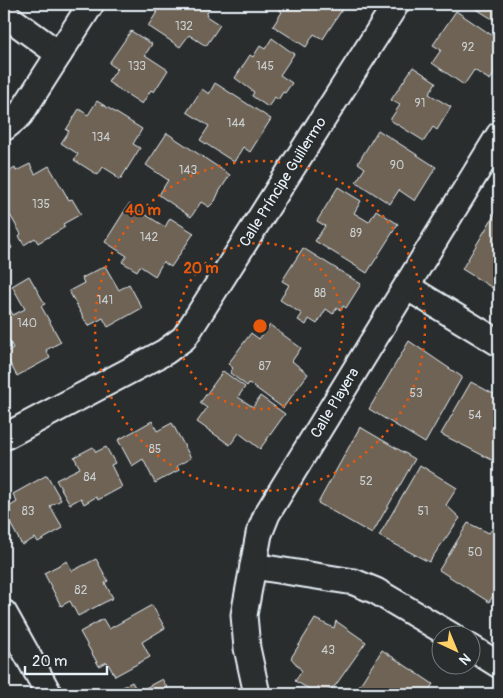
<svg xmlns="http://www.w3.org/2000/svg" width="503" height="698" font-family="Pangolin,sans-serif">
<rect width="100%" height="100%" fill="#2a2d2e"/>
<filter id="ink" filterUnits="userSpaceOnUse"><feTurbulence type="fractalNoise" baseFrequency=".02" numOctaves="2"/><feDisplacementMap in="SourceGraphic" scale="10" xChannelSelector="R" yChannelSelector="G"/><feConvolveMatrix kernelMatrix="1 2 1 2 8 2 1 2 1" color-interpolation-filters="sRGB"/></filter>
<g filter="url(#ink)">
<g fill="#6e6455" stroke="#e8f1f8">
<polygon points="149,4 212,4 207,13 207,14 206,16 220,25 206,46 189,35 180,47 148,26 157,12 147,6"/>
<polygon points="281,4 343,4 345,5 323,39 314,34 306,47 273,26 282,12 278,9"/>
<polygon points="468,4 499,4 499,23"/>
<polygon points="456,11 499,40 499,66 490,80 474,70 464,85 432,63 441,50 433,45"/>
<polygon points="131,31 152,44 145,55 168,70 154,92 151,90 142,104 108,82 117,69 109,63"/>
<polygon points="272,38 294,54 280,75 292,83 285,93 283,92 278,100 275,97 268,107 252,96 254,92 235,78 250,55 253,57 260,46 265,49"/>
<polygon points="413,67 436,82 429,94 451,107 437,130 433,127 424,141 390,120 400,105 391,100"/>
<polygon points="215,83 271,119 250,152 243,147 234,162 200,140 209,126 187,112 202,89 209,94"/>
<polygon points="97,101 142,129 133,144 140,148 120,180 115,176 116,175 103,167 98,175 74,160 78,154 61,143 69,131 66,130 79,109 88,115"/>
<polygon points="378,130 436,167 415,201 399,190 390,204 356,182 365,168 358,163"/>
<polygon points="167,133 230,175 219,192 215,201 209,207 201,202 191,217 159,195 168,180 146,165"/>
<polygon points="30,164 35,174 49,166 69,200 72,199 81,214 63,224 65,227 38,243 35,238 24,245 19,236 21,234 6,208 9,207 4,198 4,175 15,168 16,171"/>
<polygon points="338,187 361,201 354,213 369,222 376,210 398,224 367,273 315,241 325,226 317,221"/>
<polygon points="129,204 165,227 170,218 194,233 171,267 163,262 155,276 140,266 137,271 122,262 127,256 105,242"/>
<polygon points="499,207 499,292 462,269"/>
<polygon points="4,232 12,248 4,253"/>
<polygon points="303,248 361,284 346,308 343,306 341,310 337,308 333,314 326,309 317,324 309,319 306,325 298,320 302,314 280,300 289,285 282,281"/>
<polygon points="105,266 119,290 129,284 142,308 108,327 103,318 88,326 69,291 84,283 82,278"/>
<polygon points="29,276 45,304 41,306 61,342 46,350 50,358 17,376 4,353 13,348 4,331 4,299 13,315 25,309 12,286"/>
<polygon points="270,325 301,348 292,361 308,374 283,408 249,383 247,386 230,373 233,368 228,364 251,333 259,339"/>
<polygon points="409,341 462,377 425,443 369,409"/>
<polygon points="223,371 245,387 238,397 253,407 260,396 285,414 260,449 239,433 230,445 197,422 207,408 200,403"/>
<polygon points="471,382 499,397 499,451 494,461 441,434"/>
<polygon points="152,421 157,431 172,423 191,458 177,466 179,470 155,483 143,459 132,466 118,440"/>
<polygon points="360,427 415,459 372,534 318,503"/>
<polygon points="93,447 96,452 106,447 115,463 111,465 122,487 98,500 96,497 84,504 81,498 70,504 56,480 80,468 74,457"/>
<polygon points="420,465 457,488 446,505 460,518 429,562 379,536"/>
<polygon points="47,475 61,500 50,506 63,528 38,542 35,538 22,545 4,512 4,510 17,502 13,494"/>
<polygon points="499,521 499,587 489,602 439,570 468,523 489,533"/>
<polygon points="96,559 108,581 105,583 113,598 78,616 70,601 61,606 44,573 67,561 72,571"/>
<polygon points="152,605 165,628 142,642 150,657 115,676 107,662 99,666 80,632 103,619 109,629"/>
<polygon points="315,619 334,628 336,621 366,642 335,686 323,694 318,694 295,681 302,671 291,658"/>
<polygon points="382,650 433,684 426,694 354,694"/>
<polygon points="162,679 171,694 110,694 132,682 138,692"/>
</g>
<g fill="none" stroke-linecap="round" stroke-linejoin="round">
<g stroke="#e8f1f8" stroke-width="29">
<g id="minor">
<polyline points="4,14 59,54"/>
<polyline points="4,128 20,115 91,4"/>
<polyline points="407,287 499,343"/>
<polyline points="4,437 165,352 184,338 396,4"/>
<polyline points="253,566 354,582 376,591 452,636"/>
<polyline points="4,613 49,694"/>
<polyline points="470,647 499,665"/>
<polyline points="257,694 247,648 244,615 259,534 267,514 499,135"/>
</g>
</g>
<use href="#minor" stroke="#2a2d2e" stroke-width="25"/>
</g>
</g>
<g fill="none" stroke="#e8590c" stroke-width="2.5" stroke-dasharray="2.5 5">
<circle cx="260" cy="326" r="83"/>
<circle cx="260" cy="326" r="165"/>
</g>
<g text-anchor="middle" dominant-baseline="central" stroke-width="4" stroke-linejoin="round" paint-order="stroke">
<g font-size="12" fill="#cacecf">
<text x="184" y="26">132</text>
<text x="468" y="47">92</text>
<text x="137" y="66">133</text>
<text x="265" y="66">145</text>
<text x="420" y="103">91</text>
<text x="236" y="123">144</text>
<text x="101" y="137">134</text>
<text x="397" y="165">90</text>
<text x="188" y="170">143</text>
<text x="41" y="204">135</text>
<text x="356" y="233">89</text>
<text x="149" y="237">142</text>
<text x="320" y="293">88</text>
<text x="105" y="300">141</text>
<text x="27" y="323">140</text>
<text x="265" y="366">87</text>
<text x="416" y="393">53</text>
<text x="475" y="415">54</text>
<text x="155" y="449">85</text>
<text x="90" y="477">84</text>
<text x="366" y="481">52</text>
<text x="28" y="511">83</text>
<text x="423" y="511">51</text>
<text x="475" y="552">50</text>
<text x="81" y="590">82</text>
<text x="328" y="650">43</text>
</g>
<g font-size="15" fill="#e8f1f8" stroke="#2a2d2e">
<text transform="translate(283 182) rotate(-58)">Calle Príncipe Guillermo</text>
<text transform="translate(335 403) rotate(-59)">Calle Playera</text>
</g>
</g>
<circle cx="260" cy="326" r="8" fill="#e8590c" stroke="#2a2d2e" stroke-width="2.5"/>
<g font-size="15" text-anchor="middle" font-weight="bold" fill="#e8590c" stroke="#2a2d2e" stroke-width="4" stroke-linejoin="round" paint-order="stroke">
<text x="143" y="215">40 m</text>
<text x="201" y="273">20 m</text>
</g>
<rect width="503" height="698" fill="none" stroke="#2a2d2e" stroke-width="20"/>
<rect x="10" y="10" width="483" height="678" fill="none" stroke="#e8f1f8" stroke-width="2" filter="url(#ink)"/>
<g transform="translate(456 650) rotate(136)"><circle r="24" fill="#2a2d2e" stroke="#767b7f"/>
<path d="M0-4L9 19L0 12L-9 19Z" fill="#ffd166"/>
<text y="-8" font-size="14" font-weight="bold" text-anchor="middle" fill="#e8f1f8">N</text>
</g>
<path d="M25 666v8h82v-8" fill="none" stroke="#e8f1f8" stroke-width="2.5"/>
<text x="32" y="666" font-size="15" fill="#e8f1f8" stroke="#2a2d2e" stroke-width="4" paint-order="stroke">20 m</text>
</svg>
